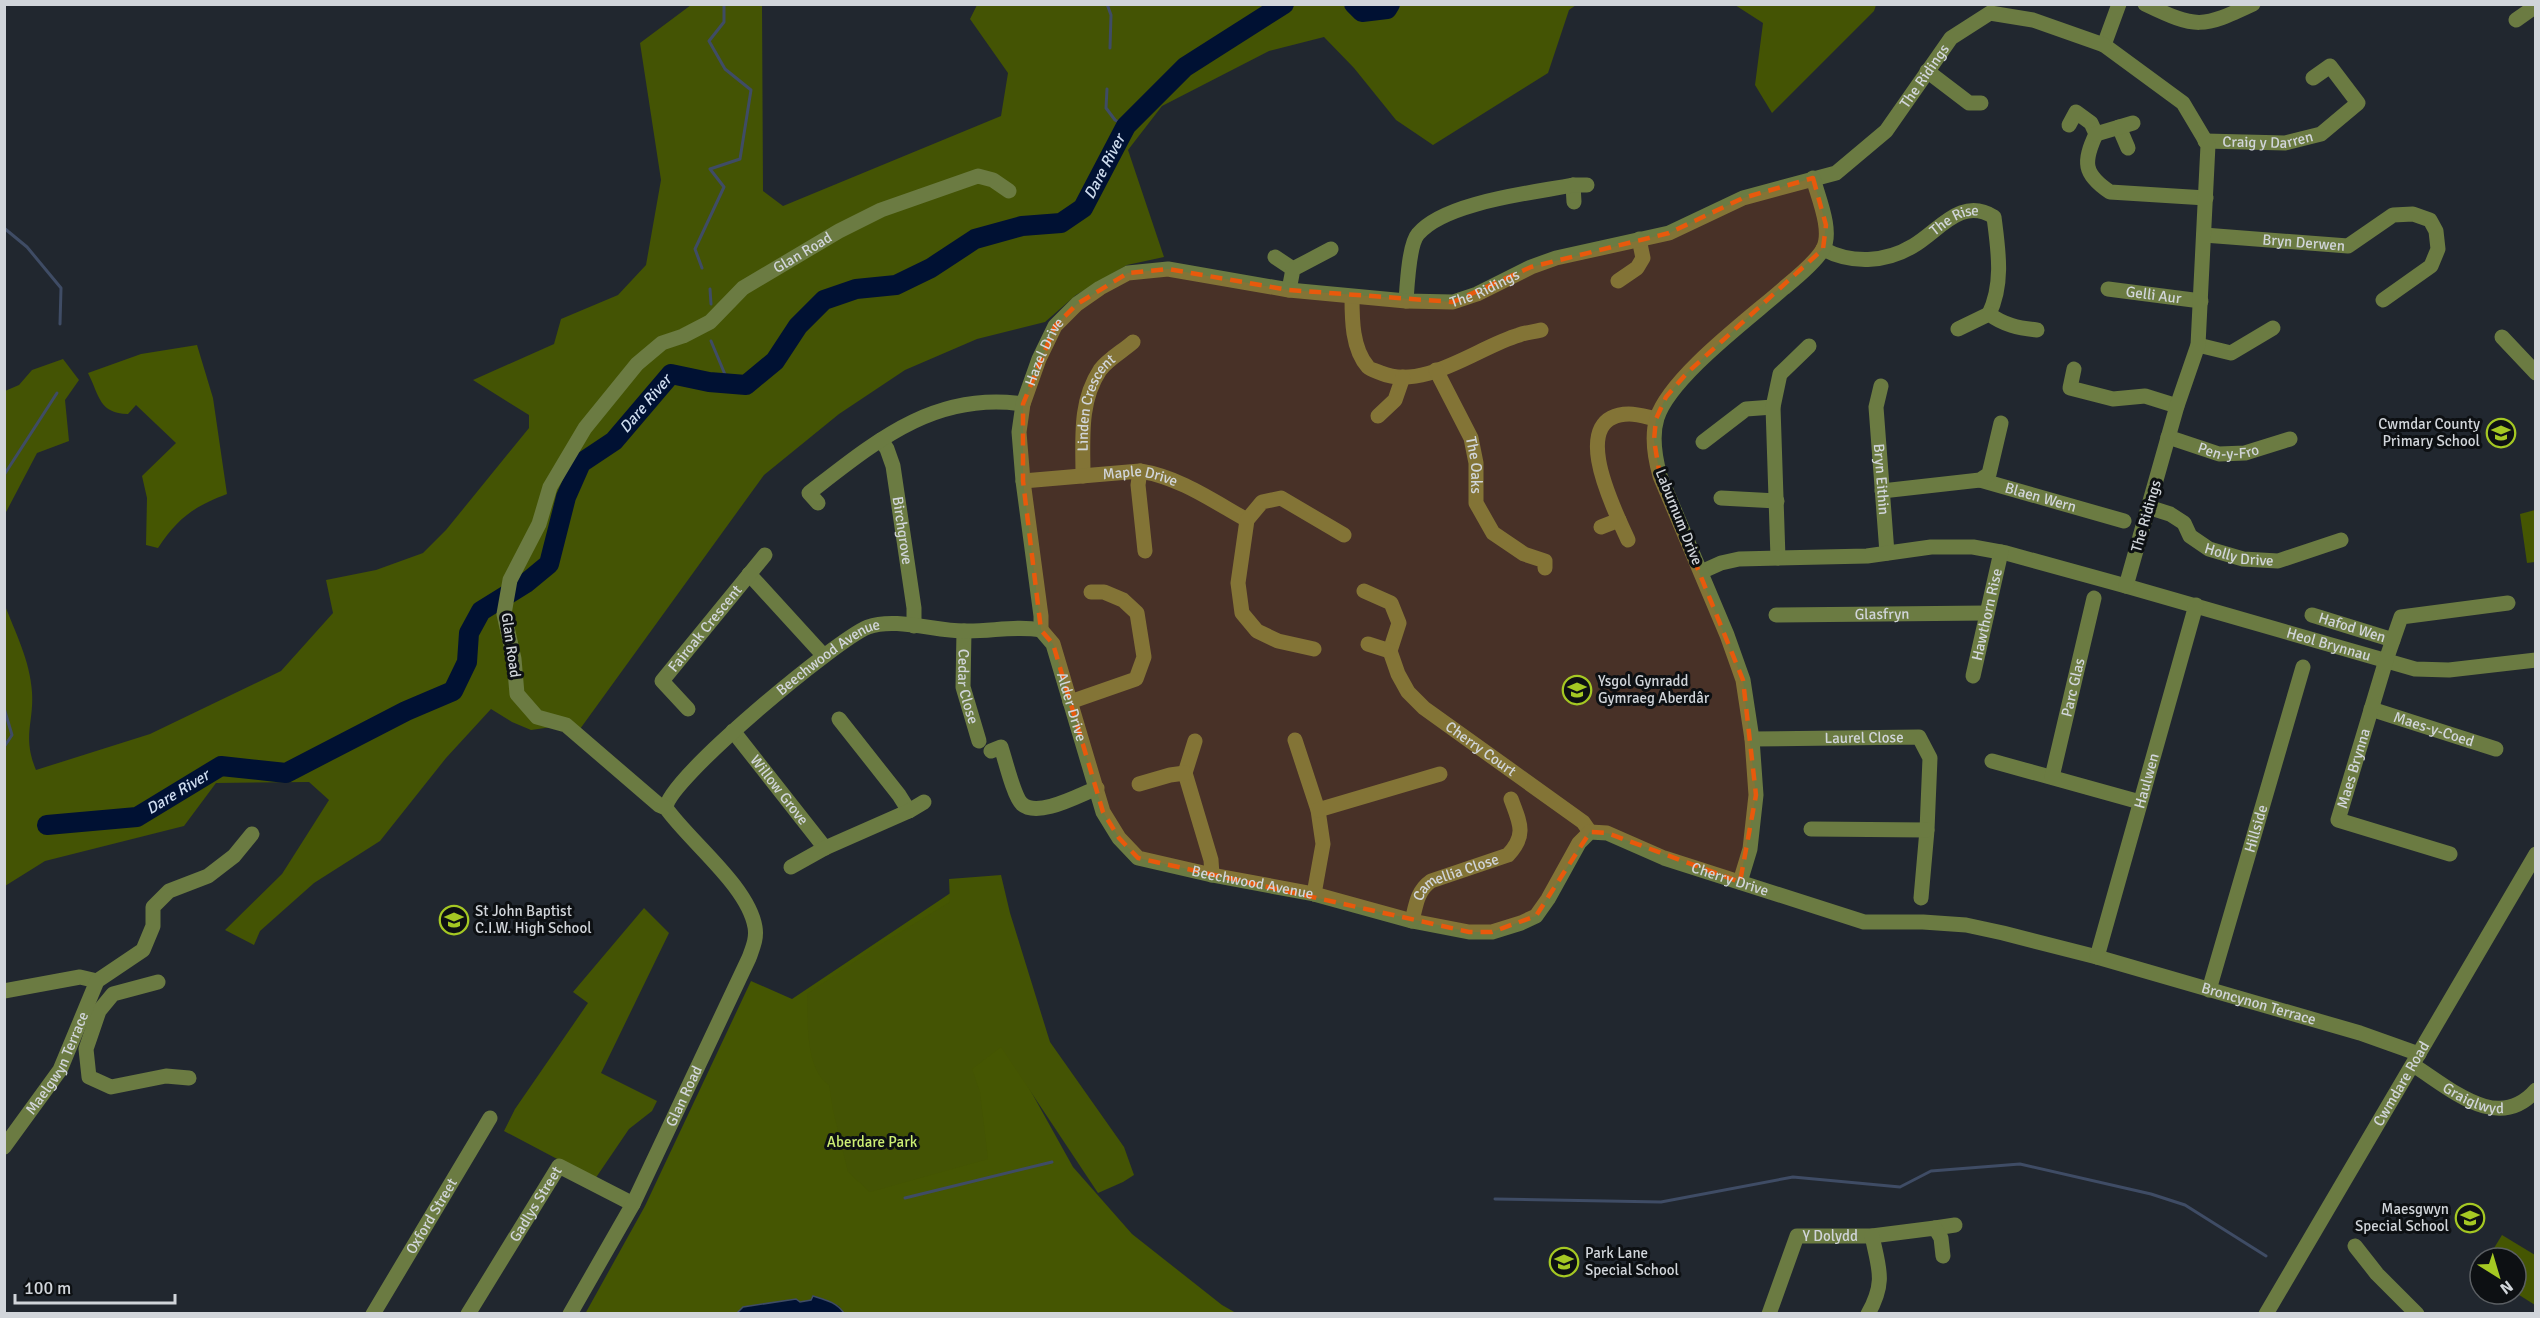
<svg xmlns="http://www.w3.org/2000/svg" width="2540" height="1318" font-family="Signika,sans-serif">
<rect width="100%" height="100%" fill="#21272f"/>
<g fill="#455602">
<path d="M197 345 213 398 227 494C193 507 178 518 158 548L146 545 147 498 142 476 176 443 136 405 128 414C99 413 100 397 88 373L141 354Z"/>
<polygon points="2535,510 2535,562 2527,563 2520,514"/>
<polygon points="952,892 1019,1070 1073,1167 1132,1234 1222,1305 1236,1313 844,1314 839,1306 811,1300 799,1302 796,1299 743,1307 737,1313 585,1314 645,1206 751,981 792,999"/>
<polygon points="2502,1235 2535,1255 2535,1305 2516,1293 2516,1258 2488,1258"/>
</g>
<g fill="#445404">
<path d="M691 5H762L763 191 783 206 1001 116 1008 73 970 19 977 5H1576L1569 10 1548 73 1433 145 1396 120 1354 68 1324 37 1269 51 1162 106 1128 150 1164 257 1127 265 1076 295 1045 322 977 339 905 370 839 414 764 475 580 729 552 727 531 730 512 722 491 709 446 758 380 841 314 883 260 931 254 945 225 930 282 874 329 800 309 782 216 783 184 826 45 861 5 886 4 603C15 632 30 660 32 692 34 723 22 736 36 770L150 734 281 671 333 613 326 580 376 570 423 553 446 530 529 428V415L473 380 554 344 561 319 618 295 646 265 661 180 640 43Z"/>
<polygon points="1735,5 1876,5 1874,11 1772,113 1755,85 1763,23"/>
<polygon points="63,359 79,380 65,400 69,441 37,453 5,514 5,391 19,385 32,370"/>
<path d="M1001 875 1010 913 1050 1042 1124 1147 1134 1175 1123 1182 1098 1193 1001 1047 972 1069 980 1092 988 1159 870 1192 848 1172 833 1110 829 1085C805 1069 808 1021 807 994L878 946 950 902 949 879Z"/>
<polygon points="644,908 669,933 601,1073 657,1101 652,1111 629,1129 595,1179 504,1131 515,1109 588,1003 573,992"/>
</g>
<path fill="#013" stroke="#3f4c65" stroke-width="1.5" d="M813 1296C826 1300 836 1302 844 1313H737L743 1307 796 1299 800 1302 811 1300Z"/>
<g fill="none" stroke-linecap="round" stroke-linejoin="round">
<g stroke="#3f4c65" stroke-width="3">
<polyline points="1107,4 1111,15 1110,48"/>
<polyline points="1107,89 1106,108 1115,120 1126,126"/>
<polyline points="4,228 27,247 61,288 60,324"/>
<polyline points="702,268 695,249 724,187 710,169 740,159 751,90 725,69 709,41 724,22 724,4"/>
<polyline points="710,289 711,304"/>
<polyline points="711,341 729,384"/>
<polyline points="4,475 57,393"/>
<polyline points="4,708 12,735 4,747"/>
<polyline points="905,1198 1052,1162"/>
<polyline points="1495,1199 1661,1202 1793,1177 1900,1187 1931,1171 2020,1164 2151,1194 2185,1205 2266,1256"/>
</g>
<g stroke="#013" stroke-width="20">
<polyline points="1354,4 1362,12 1387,9 1390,4"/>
<path id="s1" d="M47 825 137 817 221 766 286 773 406 711 453 691 467 662 469 633 481 611 526 583 549 564 566 497 581 463 614 441 671 374 709 382 746 385 775 361 798 326 824 300 856 289 896 285 931 268 975 239 1022 226 1061 223 1083 208 1126 126 1185 67 1284 4"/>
</g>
<g stroke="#6b7b42" stroke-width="15">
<path d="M2145 4C2197 29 2202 28 2253 4"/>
<polyline points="2516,20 2536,6"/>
<polyline points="2104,45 2119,4"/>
<polyline points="1927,71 1969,103 1981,103"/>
<path d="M2069 125 2076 112 2091 123 2096 134C2083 162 2083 174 2110 192L2206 198"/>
<polyline points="2119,127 2128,148"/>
<polyline points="2096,134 2133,123"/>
<path id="s2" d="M2205 141 2285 143 2321 134 2358 103 2330 66 2313 78"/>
<polyline points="1573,185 1574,202"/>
<path id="s3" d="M2204 235 2348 246 2393 215 2413 214 2430 220 2436 231 2438 249 2431 266 2383 300"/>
<path id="s4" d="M1823 249C1851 264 1885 263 1913 246 1939 231 1961 196 1994 217 1998 249 2004 283 1989 314"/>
<polyline points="1275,257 1293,269"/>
<polyline points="1618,281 1637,268 1643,258 1639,239"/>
<path id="s5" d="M2108 289 2201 301"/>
<polyline points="1289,290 1293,269 1331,249"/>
<path d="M1352 297C1352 319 1352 349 1368 367 1371 370 1377 371 1381 373 1424 391 1478 347 1519 335 1526 332 1534 332 1541 330"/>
<path d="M1406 301C1407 287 1409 244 1418 234 1445 202 1532 193 1573 185H1587"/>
<path d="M1958 329 1989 314C2004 325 2018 328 2037 330"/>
<polyline points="2502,337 2536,373"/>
<polyline points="2198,345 2231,353 2273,328"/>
<polyline points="2074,369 2070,388 2113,399 2145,396 2177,406"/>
<path id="s6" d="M1436 370 1471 438 1476 463V503L1493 533 1524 554 1545 561V568"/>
<path id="s7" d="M1881 386 1876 407 1887 553"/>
<polyline points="1378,416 1395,400 1403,377"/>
<path id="s8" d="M2168 437 2219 454 2245 453 2290 439"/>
<path id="s9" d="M881 440 887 449 893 466 914 608V626"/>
<polyline points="1703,442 1746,409 1773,407"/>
<polyline points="1140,471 1138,485 1145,551"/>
<path id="s10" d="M1083 476C1083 439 1079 402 1100 370 1108 359 1123 351 1133 342"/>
<path id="s11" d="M1980 480 2124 521"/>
<path id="s12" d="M1023 481 1140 471C1179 477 1213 501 1247 520"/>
<polyline points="1882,491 1980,480 1989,474 2001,423"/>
<polyline points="1721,498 1777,501"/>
<path d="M818 503 809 493C875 442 934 391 1023 404"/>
<path id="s13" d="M2148 507 2170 514 2184 523 2190 536 2209 549 2243 559 2278 561 2341 540"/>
<polyline points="1601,527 1619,520"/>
<path d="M1628 540C1616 513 1565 415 1629 414 1638 414 1647 417 1656 419"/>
<polyline points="1778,558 1773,407 1780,374 1809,346"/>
<path id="s14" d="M1701 572 1721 563 1739 559 1867 556 1931 547H1973L2006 553 2126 586 2415 669 2449 670 2536 660"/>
<polyline points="749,574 824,656"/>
<path id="s15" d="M1364 591 1391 603 1399 623 1390 651 1398 674 1408 692 1424 708 1583 822 1590 832"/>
<path id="s16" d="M1776 615 1987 613"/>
<path id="s17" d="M2312 615 2393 640"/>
<path id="s18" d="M1041 630V616L1023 481 1019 432 1023 404 1039 359 1055 326 1077 304 1100 288 1128 273 1168 269 1289 290 1406 301 1453 302 1477 294 1531 267 1556 258 1669 233 1743 198 1836 173 1886 131 1951 38 1990 13 2033 20 2104 45 2183 103 2208 145 2198 345 2177 406 2126 586"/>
<path id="s19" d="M1041 630 1053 644 1103 812 1119 838 1138 858 1212 875 1314 894 1412 921 1469 932H1492L1521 923 1536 916 1548 899 1579 843 1590 832 1607 833 1664 858 1864 922H1923L1966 925 2003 933 2097 957 2360 1033 2419 1054"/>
<path id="s20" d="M964 631 963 687 979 741"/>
<polyline points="1368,644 1390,651"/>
<polyline points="1314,649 1278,641 1257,631 1242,613 1238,583 1247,520 1262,502 1281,498 1344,535"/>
<path id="s21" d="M1973 676 2001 552"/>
<polyline points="1070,702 1136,679 1144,657 1137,613 1123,600 1104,592 1091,592"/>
<path id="s22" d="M688 709 662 681 765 555"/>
<path id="s23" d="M2371 709 2496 749"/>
<polyline points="839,719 899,795 909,811"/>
<path id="s24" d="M733 731 825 848"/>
<path id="s25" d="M1752 739 1919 737 1930 758 1927 830 1921 898"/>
<polyline points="1295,740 1318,810 1323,844 1314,894"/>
<polyline points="1195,741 1185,773 1211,860 1212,875"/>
<path d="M991 751 1001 747C1005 759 1014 797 1022 804 1038 818 1079 795 1097 788"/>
<polyline points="1992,761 2140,802"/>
<path id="s26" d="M2052 777 2094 598"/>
<polyline points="1139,784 1170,775 1185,773"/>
<path id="s27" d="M666 808C667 780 837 639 868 627 895 617 935 631 964 631 990 632 1015 625 1041 630"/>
<polyline points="1318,810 1440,774"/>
<polyline points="1811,829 1927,830"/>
<path id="s28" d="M2450 854 2338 820 2386 660 2401 617 2508 603"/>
<polyline points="791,867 825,848 909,811 924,802"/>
<path d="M1740 882 1750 849 1756 795 1752 739 1743 680 1727 635 1660 476C1655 458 1651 437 1657 418 1670 377 1750 318 1784 288 1795 279 1816 262 1823 249 1833 231 1818 197 1813 178"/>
<path id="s29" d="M1412 921C1416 905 1417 891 1431 881L1508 855C1527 835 1520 823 1511 799"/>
<path id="s30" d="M2097 957 2196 605"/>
<polyline points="158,982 113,994 99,1011 86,1049 89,1077 111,1087 166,1076 189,1078"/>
<path id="s31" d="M2209 990 2303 667"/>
<polyline points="4,991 80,977 97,981"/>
<path id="s32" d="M2413 1065C2450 1088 2498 1134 2536 1090"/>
<path id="s33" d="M4 1147 60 1070 97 981 143 950 153 926V907L169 891 208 876 234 856 252 834"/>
<polyline points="1935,1228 1955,1225"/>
<polyline points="2355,1246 2377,1274 2417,1314"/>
<path id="s34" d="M373 1314 490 1118"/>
<path id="s35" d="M468 1314 559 1166 633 1204"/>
<path id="s36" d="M570 1314 633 1204 749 958C753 947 757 938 755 927 748 886 690 842 666 808L659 805 566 725 537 717 517 694 514 659 504 614 510 580 539 524 550 487 585 428 637 364 662 343 683 336 710 322 743 288 839 231 881 210 978 176 993 180 1009 191"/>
<path id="s37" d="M1769 1314 1797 1236H1872L1935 1228 1941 1238 1943 1256"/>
<path d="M1868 1314C1886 1282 1879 1269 1872 1236"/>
<path id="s38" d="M2266 1314 2536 854"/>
</g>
</g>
<path fill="#e8590c" fill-opacity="0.2" stroke="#e8590c" stroke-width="4.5" stroke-dasharray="12 8" stroke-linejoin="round" d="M1813 178 1826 225 1823 249 1687 373 1666 397 1656 419 1654 440 1660 476 1743 680 1756 795 1740 882 1607 833 1590 832 1536 916 1492 932H1469L1138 858 1119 838 1103 812 1053 644 1041 630 1023 481V404L1055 326 1077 304 1128 273 1168 269 1289 290 1453 302 1531 267 1669 233 1743 198Z"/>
<defs>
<g id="school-ring" transform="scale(1.5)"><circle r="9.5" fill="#0d1013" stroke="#a5c823" stroke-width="1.5"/><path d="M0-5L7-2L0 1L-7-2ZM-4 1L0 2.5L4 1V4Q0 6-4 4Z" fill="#a5c823"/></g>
</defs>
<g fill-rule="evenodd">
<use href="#school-ring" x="2501" y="433"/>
<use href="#school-ring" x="1577" y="690"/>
<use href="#school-ring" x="454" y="920"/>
<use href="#school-ring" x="2470" y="1218"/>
<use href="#school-ring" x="1564" y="1262"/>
</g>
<g text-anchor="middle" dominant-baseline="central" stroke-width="6" stroke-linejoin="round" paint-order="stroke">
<g font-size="15" fill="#d1d5da" stroke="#0d1013">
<text stroke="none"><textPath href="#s18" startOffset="1269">The Ridings</textPath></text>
<text stroke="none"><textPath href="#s2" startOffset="63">Craig y Darren</textPath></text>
<text stroke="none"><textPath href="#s4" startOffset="144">The Rise</textPath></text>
<text stroke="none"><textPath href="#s3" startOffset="100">Bryn Derwen</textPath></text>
<text stroke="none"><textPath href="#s36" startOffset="1342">Glan Road</textPath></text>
<text stroke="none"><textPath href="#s18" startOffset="765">The Ridings</textPath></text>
<text stroke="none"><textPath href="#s5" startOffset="46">Gelli Aur</textPath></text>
<text stroke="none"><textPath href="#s18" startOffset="284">Hazel Drive</textPath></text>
<text stroke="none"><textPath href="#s10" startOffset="76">Linden Crescent</textPath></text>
<text stroke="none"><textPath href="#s8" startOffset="63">Pen-y-Fro</textPath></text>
<text stroke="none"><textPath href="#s6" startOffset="104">The Oaks</textPath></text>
<text stroke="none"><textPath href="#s12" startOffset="118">Maple Drive</textPath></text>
<text stroke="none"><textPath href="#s7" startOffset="94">Bryn Eithin</textPath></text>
<text stroke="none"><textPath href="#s11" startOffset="63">Blaen Wern</textPath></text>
<text transform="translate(2146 516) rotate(-74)">The Ridings</text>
<text transform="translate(1679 517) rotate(68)">Laburnum Drive</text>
<text stroke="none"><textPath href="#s9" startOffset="94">Birchgrove</textPath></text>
<text stroke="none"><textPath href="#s13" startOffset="108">Holly Drive</textPath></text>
<text stroke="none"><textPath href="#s16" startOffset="106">Glasfryn</textPath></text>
<text stroke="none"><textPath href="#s21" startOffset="63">Hawthorn Rise</textPath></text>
<text stroke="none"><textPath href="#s17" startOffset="42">Hafod Wen</textPath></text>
<text stroke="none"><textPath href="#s22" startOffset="106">Fairoak Crescent</textPath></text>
<text stroke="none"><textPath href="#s14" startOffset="644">Heol Brynnau</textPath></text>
<text transform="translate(511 645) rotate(82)">Glan Road</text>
<text stroke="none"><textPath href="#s27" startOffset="224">Beechwood Avenue</textPath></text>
<text stroke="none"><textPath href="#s20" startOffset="56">Cedar Close</textPath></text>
<text stroke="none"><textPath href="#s26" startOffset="92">Parc Glas</textPath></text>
<text stroke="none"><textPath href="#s19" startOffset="84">Alder Drive</textPath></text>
<text stroke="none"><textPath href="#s23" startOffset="66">Maes-y-Coed</textPath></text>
<text stroke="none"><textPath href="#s25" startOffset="112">Laurel Close</textPath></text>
<text stroke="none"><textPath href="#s15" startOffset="218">Cherry Court</textPath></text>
<text stroke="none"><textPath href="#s28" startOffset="171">Maes Brynna</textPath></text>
<text stroke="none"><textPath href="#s30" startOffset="183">Haulwen</textPath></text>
<text stroke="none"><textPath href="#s24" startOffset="75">Willow Grove</textPath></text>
<text stroke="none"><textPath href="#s31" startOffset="168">Hillside</textPath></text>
<text stroke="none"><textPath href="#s19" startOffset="910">Cherry Drive</textPath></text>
<text stroke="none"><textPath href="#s29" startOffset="69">Camellia Close</textPath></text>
<text stroke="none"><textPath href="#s19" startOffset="369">Beechwood Avenue</textPath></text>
<text stroke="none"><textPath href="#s19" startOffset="1456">Broncynon Terrace</textPath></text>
<text stroke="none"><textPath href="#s33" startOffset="100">Maelgwyn Terrace</textPath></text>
<text stroke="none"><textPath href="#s38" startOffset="267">Cwmdare Road</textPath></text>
<text stroke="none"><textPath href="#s32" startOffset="70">Graiglwyd</textPath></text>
<text stroke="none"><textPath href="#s36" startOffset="246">Glan Road</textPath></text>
<text stroke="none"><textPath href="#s35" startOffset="129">Gadlys Street</textPath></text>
<text stroke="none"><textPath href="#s34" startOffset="114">Oxford Street</textPath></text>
<text stroke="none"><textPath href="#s37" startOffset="116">Y Dolydd</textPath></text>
</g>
<g font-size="15" fill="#d1d5da" stroke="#0d1013" text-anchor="start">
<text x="2480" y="424" text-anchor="end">Cwmdar County<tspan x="2480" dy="17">Primary School</tspan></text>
<text x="1598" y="681">Ysgol Gynradd<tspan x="1598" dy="17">Gymraeg Aberdâr</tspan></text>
<text x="475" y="911">St John Baptist<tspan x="475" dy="17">C.I.W. High School</tspan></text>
<text x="2449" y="1209" text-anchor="end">Maesgwyn<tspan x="2449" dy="17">Special School</tspan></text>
<text x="1585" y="1253">Park Lane<tspan x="1585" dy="17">Special School</tspan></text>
</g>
<g font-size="15" fill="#ceef74" stroke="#0d1013">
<text x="872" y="1142">Aberdare Park</text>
</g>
<g font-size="16" font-style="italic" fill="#cedcef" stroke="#0d1013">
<text stroke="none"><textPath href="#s1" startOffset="1362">Dare River</textPath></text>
<text stroke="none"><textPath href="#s1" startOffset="804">Dare River</textPath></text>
<text stroke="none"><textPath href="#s1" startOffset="138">Dare River</textPath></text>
</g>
</g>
<rect width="2540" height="1318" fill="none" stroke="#d1d5da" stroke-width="12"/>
<g transform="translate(2498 1276) rotate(143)"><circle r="28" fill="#0d1013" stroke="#5b5f63" stroke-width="1.5"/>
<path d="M0-4.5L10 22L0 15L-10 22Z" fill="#a5c823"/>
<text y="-9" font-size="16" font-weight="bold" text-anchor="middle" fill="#d1d5da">N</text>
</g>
<path d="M15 1294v9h160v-9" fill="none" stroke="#d1d5da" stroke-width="3"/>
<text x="24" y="1294" font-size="18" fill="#d1d5da" stroke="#0d1013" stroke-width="4.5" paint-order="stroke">100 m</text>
</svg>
